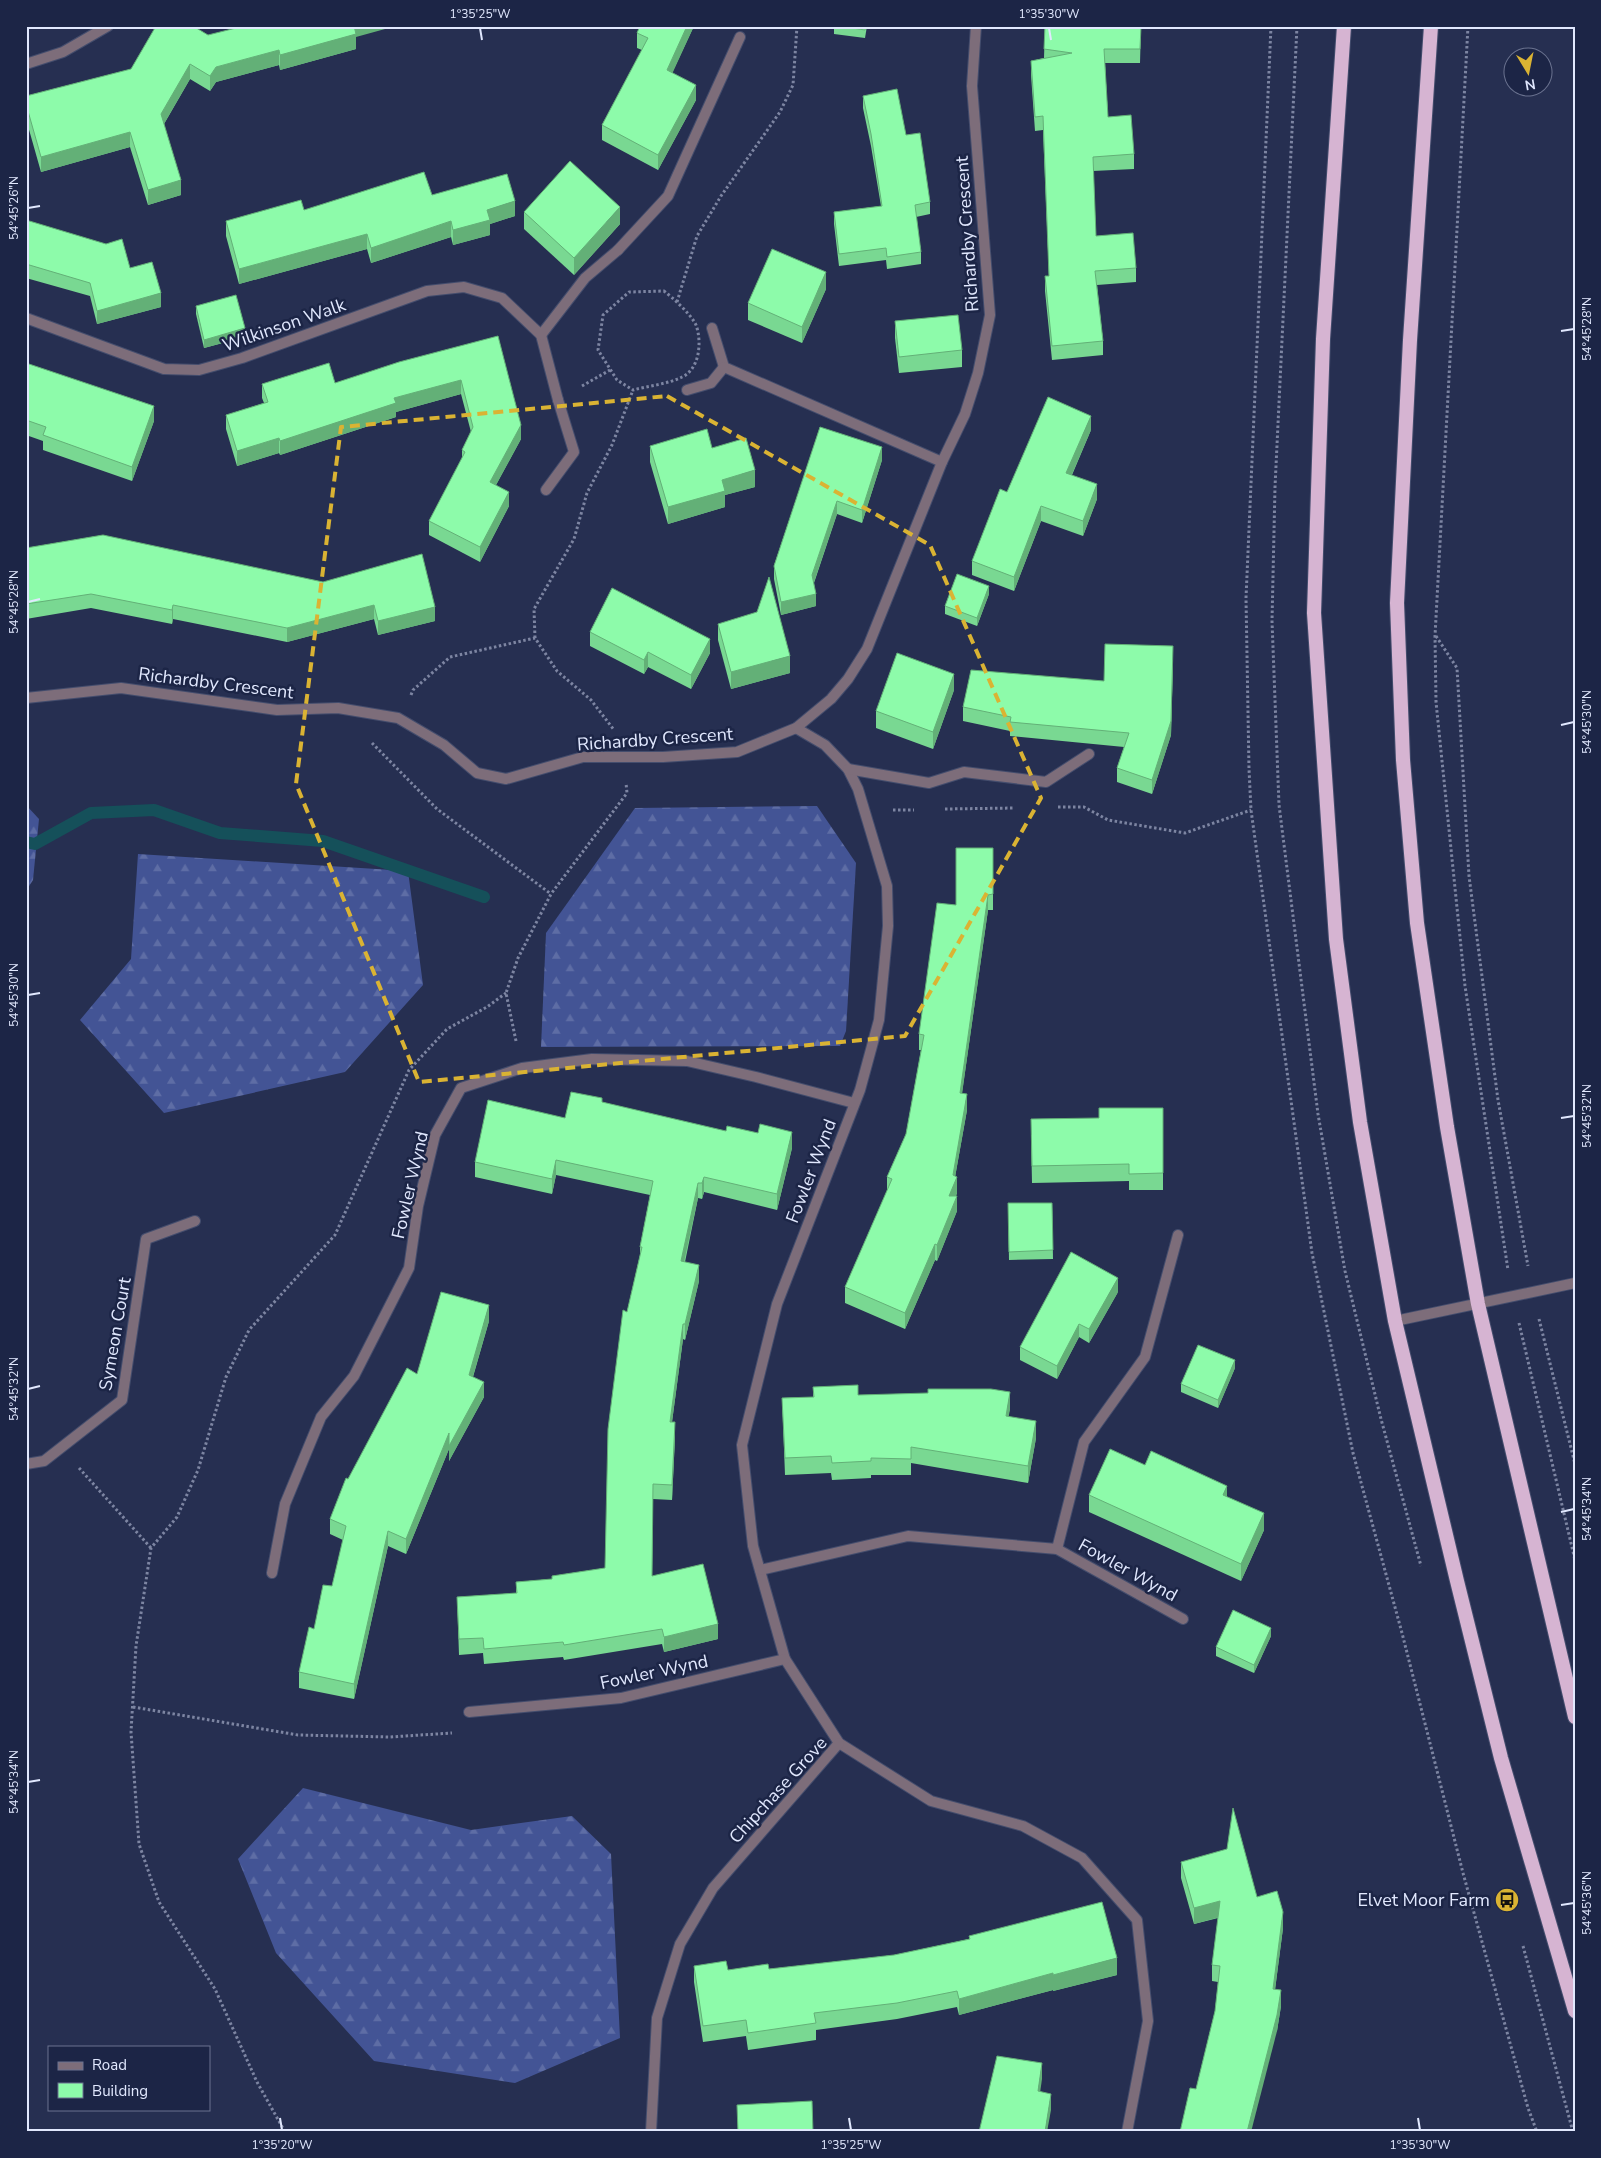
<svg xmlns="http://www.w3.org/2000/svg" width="1601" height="2158" font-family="'Nunito Sans',sans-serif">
<defs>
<pattern id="forest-firs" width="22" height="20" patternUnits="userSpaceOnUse" patternTransform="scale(1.25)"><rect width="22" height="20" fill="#435495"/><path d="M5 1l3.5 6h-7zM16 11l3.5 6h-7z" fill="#5e6da5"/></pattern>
</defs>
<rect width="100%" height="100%" fill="#262f51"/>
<g fill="url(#forest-firs)">
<polygon points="26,805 39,819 33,880 26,891"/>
<polygon points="817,806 856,863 846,1031 840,1046 541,1047 546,933 635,808"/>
<polygon points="138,854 408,871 423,985 345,1072 164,1113 80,1020 131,959"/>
<polygon points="303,1788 471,1830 572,1816 611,1854 620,2038 515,2083 374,2061 276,1953 238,1859"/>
</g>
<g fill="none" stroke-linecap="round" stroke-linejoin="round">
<polyline stroke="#15505a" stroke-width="12" points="26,842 35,844 91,813 154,810 220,833 323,841 484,897"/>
<g stroke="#444d6d" stroke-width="12">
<g id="service">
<polyline points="618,250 668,196 740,37"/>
<polyline points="546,490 574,452 558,400"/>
<polyline points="1395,1321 1575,1283"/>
</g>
</g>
<g stroke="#444d6d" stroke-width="12">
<g id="minor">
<polyline points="26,64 63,52 108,26"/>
<polyline points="26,318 164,369 199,370 242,358 427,291 464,287 502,298 541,335 558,400"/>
<polyline points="712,328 724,367 942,462"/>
<polyline points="541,335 585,278 618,250"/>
<polyline points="687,390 711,383 724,367"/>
<polyline points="26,698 121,688 277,710 338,708 398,718 444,745 477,773 506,779 583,757 663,757 737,752 796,728 831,699 848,679 867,649 942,462 965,414 978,373 990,315 972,86 976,26"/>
<polyline points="796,728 825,745 848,769 858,789 887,886 888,926 879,1020 860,1090 777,1304 742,1445 753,1546 785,1659 839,1743 931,1801 1023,1826 1082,1858 1137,1920 1148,2021 1127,2132"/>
<polyline points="848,769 929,783 964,772 1046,782 1089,754"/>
<polyline points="26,1464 44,1461 122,1400 146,1239 195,1221"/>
<polyline points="1057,1549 1183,1619"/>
<polyline points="760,1570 908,1536 1057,1549 1084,1442 1145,1357 1178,1235"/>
<polyline points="272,1573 285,1504 321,1417 354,1376 409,1268 418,1206 435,1135 461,1088 522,1068 592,1059 687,1061 756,1077 854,1103"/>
<polyline points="469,1712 621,1698 785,1659"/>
<polyline points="651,2132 657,2018 680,1944 713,1888 839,1743"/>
</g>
</g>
<g stroke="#444d6d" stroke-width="16">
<g id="trunk">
<polyline points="1344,26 1323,339 1314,613 1336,939 1360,1122 1395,1321 1457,1581 1501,1758 1575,2011"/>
<polyline points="1431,26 1410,340 1397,603 1403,760 1417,923 1447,1127 1478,1304 1575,1717"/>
</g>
</g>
<g stroke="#7d85a2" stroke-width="3" stroke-dasharray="2.5 2.5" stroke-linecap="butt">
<polyline points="1271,26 1246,598 1249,769 1251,810 1312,1253 1353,1453 1402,1633 1463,1873 1528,2108 1537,2132"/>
<polyline points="1297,26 1275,487 1272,621 1279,805 1318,1114 1345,1271 1381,1419 1421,1566"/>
<polyline points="1468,26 1435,636 1436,702 1465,986 1508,1270"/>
<path d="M664 291C673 298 691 314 696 325 702 341 700 369 682 377 668 384 648 386 633 390L617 380 598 350 603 315 629 292Z"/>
<polyline points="677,302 697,236 721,196 780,112 793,85 797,26"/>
<polyline points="582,386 610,370"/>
<polyline points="1436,636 1457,668 1469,876 1498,1100 1528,1266"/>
<polyline points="535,638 534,609 574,539 587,493 612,445 633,390"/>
<polyline points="411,695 413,690 450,657 535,638 557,671 591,700 614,730"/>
<polyline points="372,743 437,809 551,894"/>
<polyline points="1058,807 1084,807 1108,820 1185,833 1251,810"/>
<polyline points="945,809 1014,808"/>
<polyline points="893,810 914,810"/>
<polyline points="516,1041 506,993 518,958 551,894 627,793 626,783"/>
<polyline points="1539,1319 1575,1464"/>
<polyline points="1519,1323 1575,1560"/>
<polyline points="79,1468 151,1548"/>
<polyline points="133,1707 298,1735 390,1737 452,1733"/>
<polyline points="1523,1946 1573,2132"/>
<polyline points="285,2132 257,2082 215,1989 159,1902 139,1844 131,1732 136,1646 151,1548 177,1517 198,1470 226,1377 249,1330 335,1235 409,1070 447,1029 487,1007 506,993"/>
</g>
<use href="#service" stroke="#7d6d7a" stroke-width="10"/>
<use href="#minor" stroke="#7d6d7a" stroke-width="10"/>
<use href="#trunk" stroke="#d6b4d2" stroke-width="14"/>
</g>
<g fill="#79d892">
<polygon points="640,26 694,26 672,73 696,100 658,170 602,140 602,125 642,50 637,48 637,33"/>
<polygon points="834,26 867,26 865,38 834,34"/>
<polygon points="1045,26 1141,26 1140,63 1105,63 1108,117 1134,154 1134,169 1093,171 1096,236 1136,268 1136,282 1097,285 1103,341 1103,355 1052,360 1045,291 1045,276 1049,276 1043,130 1035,131 1031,75 1031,61 1044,58"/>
<polygon points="208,35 356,37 356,49 280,70 279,65 216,82 210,91 190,79 164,124 181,195 148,205 130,147 41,172 26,119 26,96 131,69"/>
<polygon points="863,96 906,135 930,202 930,214 916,217 921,252 921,264 887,269 886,260 839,266 834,224 834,212 881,206 871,146 863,108"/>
<polygon points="432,195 515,216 490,224 490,235 453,245 451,237 371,263 367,249 239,284 226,236 226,221 304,210"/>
<polygon points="524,212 620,224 574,275 524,229"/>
<polygon points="26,220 130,268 161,307 97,324 90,296 26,278"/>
<polygon points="826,289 802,343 748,320 748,303"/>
<polygon points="196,306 245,337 204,348 196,314"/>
<polygon points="895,321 962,350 962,367 899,373 895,338"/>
<polygon points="498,336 521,439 496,485 509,506 480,562 429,535 429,521 462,459 462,450 471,432 461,394 396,412 396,417 280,455 279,453 237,466 226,429 226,415 264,403 262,398 262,384 335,383"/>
<polygon points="26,363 154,421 132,481 43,450 43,441 26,435"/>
<polygon points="820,427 882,460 862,523 837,514 814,583 816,606 781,615 774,579 774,566"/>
<polygon points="1091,430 1072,475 1097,499 1083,536 1041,521 1014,591 972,575 972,561 1007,492"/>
<polygon points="650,446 712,448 755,487 725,495 725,507 668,524 650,462"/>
<polygon points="103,535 435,621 378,635 374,619 287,642 173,619 172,624 91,608 26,619 26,548"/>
<polygon points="989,594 977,626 945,614 945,606"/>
<polygon points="718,624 790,673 731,689 718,640"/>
<polygon points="590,632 710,653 691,689 648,667 644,674 590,646"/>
<polygon points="1173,660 1171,735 1152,794 1117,782 1117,768 1124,747 1010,736 1010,731 963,721 963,707 1104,681"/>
<polygon points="954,690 933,749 876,728 876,711"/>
<polygon points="993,848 993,910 988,910 962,1093 967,1110 955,1177 957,1193 956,1196 957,1211 937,1261 935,1260 905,1329 845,1303 845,1287 887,1191 887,1177 906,1134 921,1050 919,1050 919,1034 956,905"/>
<polygon points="602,1102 792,1148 777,1210 704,1192 702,1199 698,1198 685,1262 699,1281 685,1340 683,1339 672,1422 675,1437 672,1500 653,1499 652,1576 718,1639 664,1652 662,1644 564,1660 563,1657 484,1664 483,1653 459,1655 457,1597 516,1593 516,1582 552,1579 552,1576 605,1568 627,1312 640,1255 640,1247 650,1195 556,1175 552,1194 475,1177 475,1162 565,1118"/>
<polygon points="1163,1108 1163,1190 1129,1190 1129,1181 1032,1183 1031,1135 1099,1118"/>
<polygon points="1008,1203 1052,1203 1053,1259 1009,1260"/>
<polygon points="1118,1292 1089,1343 1079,1337 1057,1379 1020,1360 1020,1347"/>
<polygon points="489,1321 473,1377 484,1397 449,1461 449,1449 406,1554 388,1546 354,1699 299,1688 299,1672 314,1629 332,1586 343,1540 330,1534 330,1519 348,1479 417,1374"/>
<polygon points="1235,1368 1218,1408 1181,1392 1181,1384"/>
<polygon points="813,1387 858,1395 1010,1409 1008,1416 1036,1438 1028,1483 911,1463 911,1475 871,1475 871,1478 832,1480 831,1473 785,1475 782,1398 813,1397"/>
<polygon points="1145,1465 1227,1497 1264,1530 1241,1581 1089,1512 1089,1495"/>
<polygon points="1271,1636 1254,1673 1216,1656 1216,1647"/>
<polygon points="1181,1862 1257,1897 1283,1928 1275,1990 1281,2006 1277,2031 1196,2089 1215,2011 1218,1982 1212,1981 1212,1965 1218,1918 1194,1924 1181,1878"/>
<polygon points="969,1936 1117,1975 1053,1991 1053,1990 959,2015 957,2007 897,2019 816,2030 816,2040 748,2050 746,2036 703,2042 694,1982 694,1966 728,1970 769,1969 894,1955 969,1939"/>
</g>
<g fill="#63b077">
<polygon points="353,26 396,26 356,37 356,49 280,70 280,55"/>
<polygon points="687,26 694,26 667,85 667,70"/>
<polygon points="279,50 279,65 216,82 210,91 210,76 216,67"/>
<polygon points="190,64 190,79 161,129 161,114"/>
<polygon points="696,85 696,100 658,170 658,155"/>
<polygon points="130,132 130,147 41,172 41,157"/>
<polygon points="181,180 181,195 148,205 148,190"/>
<polygon points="515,201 515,216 490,224 490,235 453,245 453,230 487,210"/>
<polygon points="620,207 620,224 574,275 574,258"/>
<polygon points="451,221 451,237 371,263 371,248"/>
<polygon points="367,234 367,249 239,284 239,269"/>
<polygon points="826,272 826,289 802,343 802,327"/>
<polygon points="161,293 161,307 97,324 97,311"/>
<polygon points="245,328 245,337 204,348 204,340"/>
<polygon points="461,380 461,394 396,412 396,417 280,455 280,441 394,398"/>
<polygon points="154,406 154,421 132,481 132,467"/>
<polygon points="1091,416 1091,430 1066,488 1066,473"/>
<polygon points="521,425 521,439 490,496 490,482"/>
<polygon points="279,438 279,453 237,466 237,451"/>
<polygon points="882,447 882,460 862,523 862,510"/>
<polygon points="755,470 755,487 725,495 725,507 668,524 668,507 722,480"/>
<polygon points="1097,484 1097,499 1083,536 1083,521"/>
<polygon points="509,492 509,506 480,562 480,547"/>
<polygon points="837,501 837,514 812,588 812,575"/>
<polygon points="1041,506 1041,521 1014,591 1014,577"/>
<polygon points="989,586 989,594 977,626 977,618"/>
<polygon points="816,594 816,606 781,615 781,602"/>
<polygon points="173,605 173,619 172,624 172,610"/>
<polygon points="374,605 374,619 287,642 287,628"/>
<polygon points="435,607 435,621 378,635 378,621"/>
<polygon points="710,639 710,653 691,689 691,675"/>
<polygon points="648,652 648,667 644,674 644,660"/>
<polygon points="790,656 790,673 731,689 731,672"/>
<polygon points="1173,660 1171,735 1152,794 1152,780"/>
<polygon points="954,674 954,690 933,749 933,732"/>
<polygon points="988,895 988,910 960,1108 960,1093"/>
<polygon points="967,1094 967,1110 954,1183 957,1177 957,1193 949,1211 949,1196"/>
<polygon points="792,1132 792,1148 777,1210 777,1194"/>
<polygon points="556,1160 556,1175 552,1194 552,1179"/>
<polygon points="704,1177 704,1192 702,1199 702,1183"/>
<polygon points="698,1183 698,1198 681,1276 681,1261"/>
<polygon points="957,1196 957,1211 937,1261 937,1245"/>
<polygon points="935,1244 935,1260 905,1329 905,1313"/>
<polygon points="699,1265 699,1281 685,1340 685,1324"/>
<polygon points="1118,1278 1118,1292 1089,1343 1089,1329"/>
<polygon points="489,1305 489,1321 469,1390 469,1375"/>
<polygon points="683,1324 683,1339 670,1437 670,1422"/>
<polygon points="1079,1324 1079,1337 1057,1379 1057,1366"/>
<polygon points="1235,1360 1235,1368 1218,1408 1218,1400"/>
<polygon points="484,1382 484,1397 449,1461 449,1446"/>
<polygon points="1010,1392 1010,1409 1006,1432 1006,1416"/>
<polygon points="1036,1421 1036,1438 1028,1483 1028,1466"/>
<polygon points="675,1422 675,1437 672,1500 672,1485"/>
<polygon points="449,1433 449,1449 406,1554 406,1539"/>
<polygon points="1227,1486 1227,1503 1223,1495"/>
<polygon points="1264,1513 1264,1530 1241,1581 1241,1564"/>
<polygon points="388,1531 388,1546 354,1699 354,1684"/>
<polygon points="718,1624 718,1639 664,1652 664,1637"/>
<polygon points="1271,1628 1271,1636 1254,1673 1254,1665"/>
<polygon points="1220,1901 1220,1917 1194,1924 1194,1908"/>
<polygon points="1283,1912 1283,1928 1273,2005 1273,1989"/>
<polygon points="1117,1958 1117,1975 1053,1991 1053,1975"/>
<polygon points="1053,1973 1053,1990 959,2015 959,1999"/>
<polygon points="1281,1990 1281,2006 1277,2031 1251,2132 1247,2132"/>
<polygon points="1042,2063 1042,2079 1038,2107 1038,2091"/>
<polygon points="1051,2094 1051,2110 1047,2132 1045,2132"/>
</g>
<g fill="#8dfbaa" stroke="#63b077">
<polygon points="156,26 193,26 208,35 244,26 354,26 356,34 280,55 279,50 216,67 210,76 190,64 161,114 181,180 148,190 130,132 41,157 26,104 26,96 131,69"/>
<polygon points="640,26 687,26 667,70 696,85 658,155 602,125 648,38 637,33"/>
<polygon points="839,26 866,26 865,30"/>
<polygon points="1045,26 1141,26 1140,49 1104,49 1108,117 1131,115 1134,154 1093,157 1096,236 1133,233 1136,268 1095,271 1103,341 1052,346 1045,276 1049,276 1043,116 1035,117 1031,61 1072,53 1044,49"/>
<polygon points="897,89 906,135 920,133 930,202 915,205 921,252 887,257 886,248 839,254 834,212 882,206 871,134 863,96"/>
<polygon points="570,161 620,207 574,258 524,212"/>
<polygon points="424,172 432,195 507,174 515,201 487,210 490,220 453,230 451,221 371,248 367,234 239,269 226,221 301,200 304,210"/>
<polygon points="26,220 106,244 122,239 130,268 152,262 161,293 97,311 90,283 26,264"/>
<polygon points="772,249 826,272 802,327 748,303"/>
<polygon points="236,295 245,328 204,340 196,306"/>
<polygon points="958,315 962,350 899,357 895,321"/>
<polygon points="498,336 521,425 490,482 509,492 480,547 429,521 465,452 462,450 473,427 461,380 394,398 396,403 280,441 279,438 237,451 226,415 268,402 262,384 329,363 335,383 399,362"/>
<polygon points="26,363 154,406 132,467 43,435 46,427 26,420"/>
<polygon points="1048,397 1091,416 1066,473 1097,484 1083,521 1041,506 1014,577 972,561 1000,489 1007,492"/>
<polygon points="820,427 882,447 862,510 837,501 812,575 816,594 781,602 774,566"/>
<polygon points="707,429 712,448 746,438 755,470 722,480 725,491 668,507 650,446"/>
<polygon points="103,535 323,582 422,554 435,607 378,621 374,605 287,628 173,605 172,610 91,594 26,604 26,548"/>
<polygon points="957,574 989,586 977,618 945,606"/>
<polygon points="769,577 790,656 731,672 718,624 757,612"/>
<polygon points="612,588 710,639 691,675 648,652 644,660 590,632"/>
<polygon points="1105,644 1173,646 1171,721 1152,780 1117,768 1129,733 1010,722 1011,717 963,707 971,670 1104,681"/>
<polygon points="897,653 954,674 933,732 876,711"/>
<polygon points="956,848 993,848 993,894 988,895 960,1093 967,1094 953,1175 957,1177 949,1196 957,1196 937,1245 935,1244 905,1313 845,1287 892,1179 887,1177 906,1134 924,1035 919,1034 937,903 956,905"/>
<polygon points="571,1092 602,1098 602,1102 726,1131 727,1126 758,1133 760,1124 792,1132 777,1194 704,1177 702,1183 698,1183 681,1261 699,1265 685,1324 683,1324 670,1422 675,1422 672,1485 653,1484 652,1576 703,1564 718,1624 664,1637 662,1629 564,1645 563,1642 484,1649 483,1638 459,1639 457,1597 517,1593 516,1582 552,1579 552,1576 605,1568 608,1429 623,1310 627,1312 642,1247 640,1247 653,1181 556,1160 552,1179 475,1162 488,1100 565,1118"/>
<polygon points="1099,1108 1163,1108 1163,1173 1129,1174 1129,1164 1032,1166 1031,1119 1099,1118"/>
<polygon points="1008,1203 1052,1203 1053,1250 1009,1252"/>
<polygon points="1071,1252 1118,1278 1089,1329 1079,1324 1057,1366 1020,1347"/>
<polygon points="441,1292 489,1305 469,1375 484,1382 449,1446 449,1433 406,1539 388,1531 354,1684 299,1672 309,1627 314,1629 323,1585 332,1586 346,1526 330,1519 346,1478 348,1479 407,1368 417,1374"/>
<polygon points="1198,1345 1235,1360 1218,1400 1181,1384"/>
<polygon points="858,1385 858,1395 928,1393 928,1389 991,1389 1010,1392 1006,1416 1036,1421 1028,1466 911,1447 911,1459 871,1458 871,1461 832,1463 831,1456 785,1458 782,1398 814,1397 813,1387"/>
<polygon points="1110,1449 1145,1465 1151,1451 1227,1486 1223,1495 1264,1513 1241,1564 1089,1495"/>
<polygon points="1233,1610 1271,1628 1254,1665 1216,1647"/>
<polygon points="1233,1808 1257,1897 1277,1891 1283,1912 1273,1989 1281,1990 1277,2015 1247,2132 1180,2132 1190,2088 1196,2089 1215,2011 1220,1966 1212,1965 1220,1901 1194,1908 1181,1862 1227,1849"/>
<polygon points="1102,1902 1117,1958 1053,1975 1053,1973 959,1999 957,1991 897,2003 814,2013 816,2023 748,2033 746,2020 703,2026 694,1966 726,1961 728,1970 768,1964 769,1969 894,1955 970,1939 969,1936"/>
<polygon points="997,2056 1042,2063 1038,2091 1051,2094 1045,2132 979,2132"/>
<polygon points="812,2101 813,2132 738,2132 737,2105"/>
</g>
<path fill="none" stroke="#dab333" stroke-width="4" stroke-dasharray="10 6" stroke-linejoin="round" d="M667 396 930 545 1041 798 905 1036 419 1082 296 784 341 427Z"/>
<path fill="none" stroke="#e1e8fe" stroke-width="2" d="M480 28 482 40M1049 28 1051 40M28 208 40 206M1561 331 1574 329M28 602 40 599M1561 725 1574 722M28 995 40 993M1561 1118 1574 1116M28 1389 40 1386M1561 1512 1574 1509M28 1782 40 1780M1561 1905 1574 1903M280 2118 282 2130M849 2118 851 2130M1418 2118 1420 2130"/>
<defs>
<g id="bus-disc" transform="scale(1.25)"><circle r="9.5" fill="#dab333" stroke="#1c2546"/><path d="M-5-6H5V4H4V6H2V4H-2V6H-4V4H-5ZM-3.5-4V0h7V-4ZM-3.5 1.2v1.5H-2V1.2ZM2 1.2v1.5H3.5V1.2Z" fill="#111"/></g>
</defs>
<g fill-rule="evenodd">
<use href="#bus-disc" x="1507" y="1900"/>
</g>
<g text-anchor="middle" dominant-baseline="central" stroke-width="5" stroke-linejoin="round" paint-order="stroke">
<g font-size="18" fill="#e1e8fe" stroke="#1c2546">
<text transform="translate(967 234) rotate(-94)">Richardby Crescent</text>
<text transform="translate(284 325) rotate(-19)">Wilkinson Walk</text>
<text transform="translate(216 683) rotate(7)">Richardby Crescent</text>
<text transform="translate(655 739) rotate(-4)">Richardby Crescent</text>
<text transform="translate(811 1171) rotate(-69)">Fowler Wynd</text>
<text transform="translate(410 1185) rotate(-77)">Fowler Wynd</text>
<text transform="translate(115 1334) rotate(-80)">Symeon Court</text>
<text transform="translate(1128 1570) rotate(29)">Fowler Wynd</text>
<text transform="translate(654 1672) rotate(-12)">Fowler Wynd</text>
<text transform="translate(778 1790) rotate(-48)">Chipchase Grove</text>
</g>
<g font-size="18" fill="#e1e8fe" stroke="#1c2546" text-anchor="end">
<text x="1490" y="1900">Elvet Moor Farm</text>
</g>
</g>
<rect width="1601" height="2158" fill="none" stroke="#1c2546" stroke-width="55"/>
<rect x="48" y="2046" width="162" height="65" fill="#1c2546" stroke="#6b7390"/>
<rect x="58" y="2062" width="25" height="8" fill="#7d6d7a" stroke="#6b7390"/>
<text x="92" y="2070" font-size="15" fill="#e1e8fe">Road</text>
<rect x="58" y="2083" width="25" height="15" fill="#8dfbaa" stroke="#6b7390"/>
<text x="92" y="2096" font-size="15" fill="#e1e8fe">Building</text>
<g transform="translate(1528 72) rotate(170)"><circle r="24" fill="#1c2546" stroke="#6b7390"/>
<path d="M0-4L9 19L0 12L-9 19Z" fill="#dab333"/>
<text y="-8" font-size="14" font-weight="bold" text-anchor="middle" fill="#e1e8fe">N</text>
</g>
<rect x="28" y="28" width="1546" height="2102" fill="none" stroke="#e1e8fe" stroke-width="2"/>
<g font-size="12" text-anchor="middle" fill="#e1e8fe">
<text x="480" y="18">1°35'25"W</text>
<text x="1049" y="18">1°35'30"W</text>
<text transform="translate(14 208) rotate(-90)" y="4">54°45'26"N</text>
<text transform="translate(1587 329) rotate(-90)" y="4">54°45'28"N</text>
<text transform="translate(14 602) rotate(-90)" y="4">54°45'28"N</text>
<text transform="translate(1587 722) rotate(-90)" y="4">54°45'30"N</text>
<text transform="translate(14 995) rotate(-90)" y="4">54°45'30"N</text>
<text transform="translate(1587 1116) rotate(-90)" y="4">54°45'32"N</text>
<text transform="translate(14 1389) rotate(-90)" y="4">54°45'32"N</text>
<text transform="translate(1587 1509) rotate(-90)" y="4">54°45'34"N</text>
<text transform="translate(14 1782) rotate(-90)" y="4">54°45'34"N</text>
<text transform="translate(1587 1903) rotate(-90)" y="4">54°45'36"N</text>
<text x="282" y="2149">1°35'20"W</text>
<text x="851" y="2149">1°35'25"W</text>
<text x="1420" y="2149">1°35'30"W</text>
</g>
</svg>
